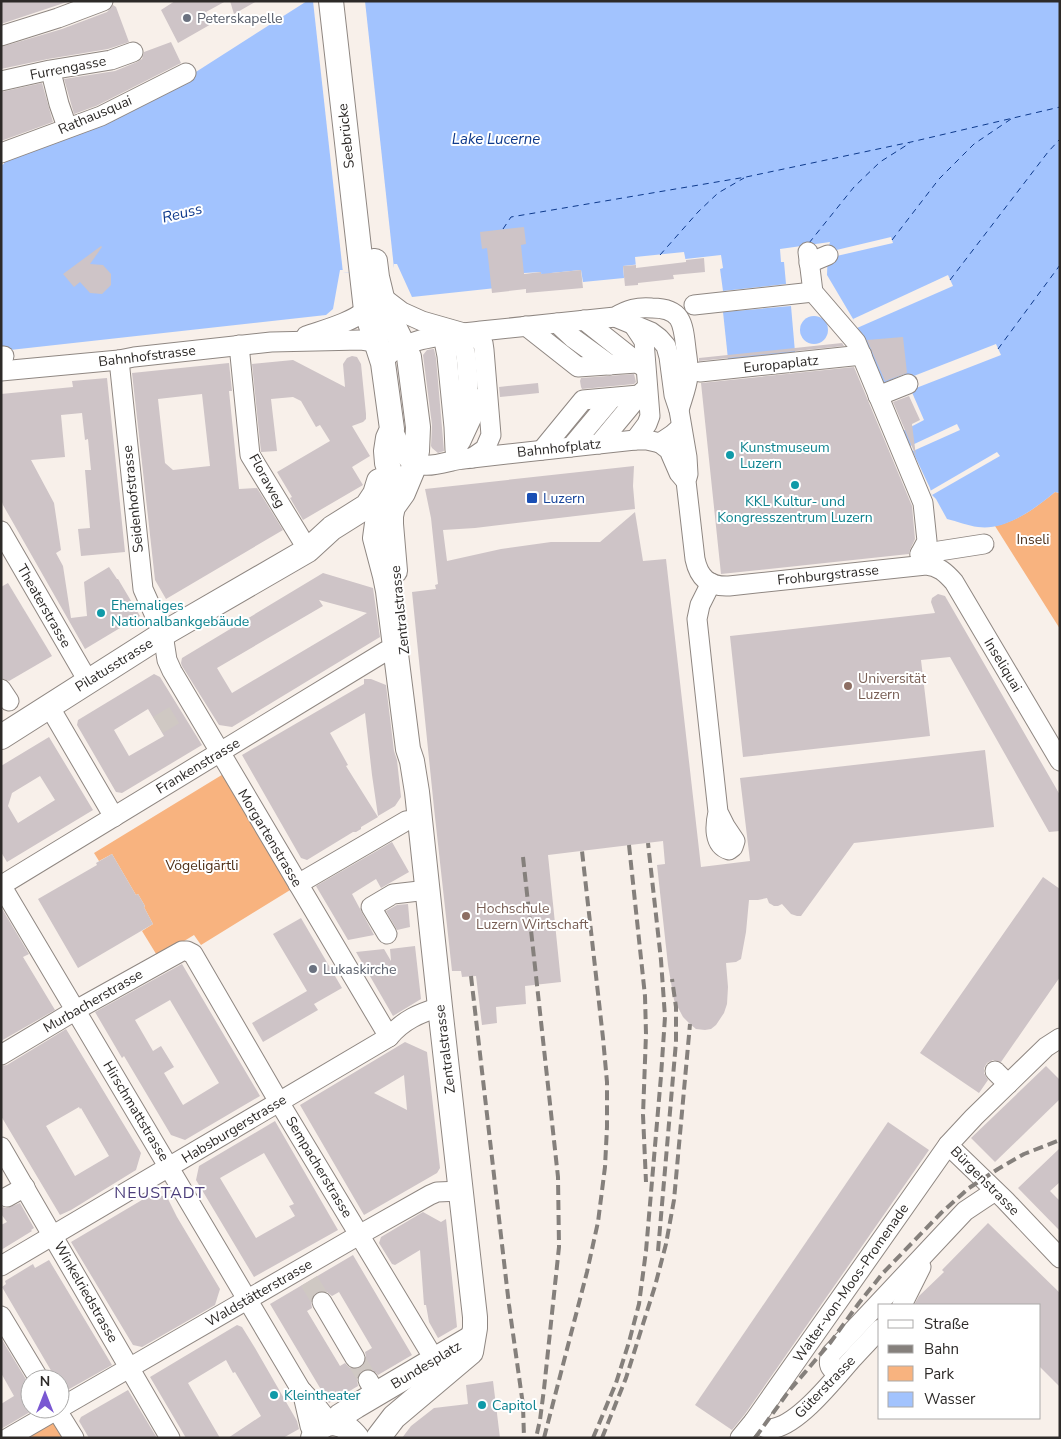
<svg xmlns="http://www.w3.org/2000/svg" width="1061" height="1439" font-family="'Nunito Sans',sans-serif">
<rect width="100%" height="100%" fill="#f8f0ea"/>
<g fill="#f8b37f">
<path d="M1055 492 1060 493V629L995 526C1018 521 1037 507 1055 492Z"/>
<polygon points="225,773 295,887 201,945 194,935 158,957 142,931 153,924 144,907 145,906 138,894 136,895 112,854 99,861 94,853"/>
<polygon points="55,1417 67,1438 20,1438"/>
</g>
<g fill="#a2c3fe">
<path d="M307 1H1060V493L1055 492C1035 509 1005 531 978 527 968 526 957 521 947 519L936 499 932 495 930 488 903 431 924 420 904 374 882 384 856 324 827 275 828 249 830 242 780 249 781 262H784L786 284 723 291 720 269 723 268 721 255 623 266 624 278 583 282 581 270 551 273 542 284 541 272 524 273 525 285 412 297 397 264H394V268H389L343 273V270H340L333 309 326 315 1 351V165L4 164V160L188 77Z"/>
<polygon points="791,306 795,352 728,359 723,312"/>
<circle cx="814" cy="330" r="14"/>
</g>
<g fill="#f8f0ea">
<polygon points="313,1 365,1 394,268 343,273"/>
<polygon points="891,237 893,243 828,258 828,252"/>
<polygon points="684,252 686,262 636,267 635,257"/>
<polygon points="948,275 953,286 857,328 853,319"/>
<polygon points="996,344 1001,355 911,390 906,379"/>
<polygon points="957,424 960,430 913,451 910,446"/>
<polygon points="997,452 1000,456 932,495 930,491"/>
</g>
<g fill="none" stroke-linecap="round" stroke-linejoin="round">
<g stroke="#0e3a8c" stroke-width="1" stroke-dasharray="6 5" stroke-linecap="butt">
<polyline points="503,229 511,217 746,177 911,142 1060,107"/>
<polyline points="892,240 939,179 974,144 1011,119"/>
<polyline points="809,243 854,187 880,162 910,143"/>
<polyline points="660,255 698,212 718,193 744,178"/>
<polyline points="950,280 1048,152 1060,139"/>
<polyline points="998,349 1060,265"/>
</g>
</g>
<g fill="#cec4c7" fill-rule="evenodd">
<polygon points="1,1 70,1 1,24"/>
<polygon points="175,1 226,1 206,12 213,23 178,43 161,10"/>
<polygon points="230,1 257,1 234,14"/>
<polygon points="113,5 116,7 129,42 108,49 48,59 1,69 1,47 62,29 107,12"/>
<polygon points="171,42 181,63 96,106 74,114 64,79 115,71 137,62 142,59 144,52"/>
<polygon points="42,83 53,122 1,141 1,92"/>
<polygon points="524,227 526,244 521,245 524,274 541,272 541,274 581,270 583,288 526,293 526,289 492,293 487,248 482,249 480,232"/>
<polygon points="101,246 102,247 90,264 103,265 111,274 111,285 102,294 90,293 80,282 74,287 63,274"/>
<polygon points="704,258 705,272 673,275 674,279 638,283 638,285 625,286 623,266 636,265 636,268 686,262 686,260"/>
<polygon points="903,337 907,373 885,381 867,340"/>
<polygon points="842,343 844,346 699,361 699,358"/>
<polygon points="433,349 434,349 436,358 444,451 438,453 432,448 431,446 432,425 423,355 427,350"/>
<polygon points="352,356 357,357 361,364 366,414 366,419 363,422 352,426 370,456 352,467 363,485 303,520 290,498 292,497 277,472 330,441 320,425 316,427 301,401 293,397 271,399 277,451 261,452 252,364 293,360 345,387 343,364 347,358"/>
<path d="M229 363 232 391H229L239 489 257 488 283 530 166 599 155 580 132 373ZM202 394 210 466 173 470 165 463 158 399Z"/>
<polygon points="854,367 912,506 915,539 910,550 909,554 721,574 701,383"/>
<polygon points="634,374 636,382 634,384 582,389 581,387 580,381 581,378"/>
<polygon points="107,378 125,552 81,556 78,529 90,528 85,470 91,470 88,439 85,440 82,413 61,415 65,457 31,460 54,503 61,550 56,553 63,566 71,618 87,616 84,582 109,567 117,579 118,579 140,616 85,649 3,505 1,499 1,394 73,387 72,381"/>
<polygon points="538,383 539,393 500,397 499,387"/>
<polygon points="909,396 920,420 912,424 916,456 893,402"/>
<polygon points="634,466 633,486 635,509 475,528 443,530 447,561 501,549 551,542 600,542 635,512 643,561 666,559 701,867 750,861 740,778 985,750 994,827 854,843 801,916 797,916 791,914 782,904 778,906 774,906 769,903 767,898 758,900 749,900 746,932 741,959 736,962 726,963 728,987 727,1004 724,1013 716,1025 711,1029 705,1030 696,1029 690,1024 683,1017 674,1000 668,965 657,865 665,864 663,841 548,855 561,982 525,986 526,1004 496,1007 497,1023 482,1025 476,976 462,977 461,971 452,971 434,808 412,592 436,589 435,585 438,584 431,518 425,489"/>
<path d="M323 573 373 588 380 637 232 727 219 725 182 666 181 663 182 658ZM319 600 367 613 232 693 217 668 323 606Z"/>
<polygon points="8,583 52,656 9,681 1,678 1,587"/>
<polygon points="938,594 945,596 1060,795 1060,831 1049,832 950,657 921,660 930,736 743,757 730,636 935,613 931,602 932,598"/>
<path d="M154 674 160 677 202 745 122 793 116 792 77 725 78 720ZM148 709 164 736 129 756 114 730Z"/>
<polygon points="364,679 371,679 386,685 394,751 397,760 401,797 395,806 378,816 372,775 365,713 330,733 348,765 346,766 378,817 361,827 361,829 356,832 353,832 307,860 301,858 242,755 364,684"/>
<path d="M49 737 93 810 7 862 1 852V766ZM40 776 55 800 18 823 8 806 12 793Z"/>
<polygon points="392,842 409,872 381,888 376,879 352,894 374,935 348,940 316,886"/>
<polygon points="112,854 136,895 138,894 145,906 144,907 153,924 78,968 38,899 97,865 96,863"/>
<polygon points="1043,877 1060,889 1060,977 1001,1062 993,1060 987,1063 984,1068 984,1073 988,1080 979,1093 920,1053"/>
<polygon points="408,904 410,927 397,930 386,911 397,905"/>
<polygon points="1,907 29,954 23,957 55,1010 1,1041"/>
<polygon points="301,918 342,988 314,1004 318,1010 263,1042 252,1023 307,991 273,934"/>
<polygon points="415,946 421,999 393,1016 356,952 384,949 391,961 390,949"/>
<path d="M182 964 260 1096 185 1140 171 1135 124 1056 122 1058 95 1012ZM170 1000 219 1083 183 1105 164 1073 174 1067 161 1046 153 1051 135 1020Z"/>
<path d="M66 1029 141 1153 136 1170 71 1210 60 1215 1 1116V1066L7 1065ZM79 1107 80 1109 81 1108 109 1156 75 1176 46 1126Z"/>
<path d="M405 1042 427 1052 440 1168 437 1173 364 1215 300 1105ZM404 1075 407 1110 374 1093Z"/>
<polygon points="1046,1066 1060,1080 1060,1099 995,1162 971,1138"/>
<path d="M275 1121 338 1230 254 1277 196 1180 199 1166ZM264 1153 294 1204 289 1206 295 1216 256 1238 220 1178Z"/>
<polygon points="888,1122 929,1150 745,1414 732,1430 695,1405"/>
<polygon points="1060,1148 1060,1182 1050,1191 1060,1201 1060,1231 1018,1188"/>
<polygon points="148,1193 167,1197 177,1217 220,1289 215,1305 142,1347 133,1345 71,1242 147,1197"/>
<polygon points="20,1203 34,1228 31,1230 32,1231 1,1250 1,1225 7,1222 1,1214 1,1207 7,1208"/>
<polygon points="423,1212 441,1222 446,1219 457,1327 438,1338 429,1322 426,1305 424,1305 420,1250 395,1265 392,1264 379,1243 381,1237"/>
<polygon points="988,1223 1060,1293 1060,1387 1040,1367 1040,1305 914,1305 919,1296 944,1272 942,1270"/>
<path d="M353 1255 412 1355 378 1375 374 1371 369 1369 362 1371 358 1375 357 1379 358 1386 329 1403 270 1304ZM321 1291 327 1292 332 1296 339 1292 372 1348 365 1352 366 1357 365 1363 360 1368 356 1369 350 1368 345 1363 340 1366 307 1311 312 1308 311 1302 312 1296 317 1292Z"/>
<polygon points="49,1260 112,1365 64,1392 60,1385 60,1379 56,1379 2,1287 6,1284 5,1281 33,1264 35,1268"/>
<polygon points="237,1325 242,1327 255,1348 297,1421 299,1429 283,1438 228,1438 261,1416 235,1372 233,1373 226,1360 188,1383 220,1438 186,1438 150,1377"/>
<polygon points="1,1338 30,1386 30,1412 1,1429 1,1404 14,1396 1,1373"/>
<polygon points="493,1381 500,1438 402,1438 411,1426 434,1408 468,1404 466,1385"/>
<polygon points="128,1390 157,1438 89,1438 79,1421 81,1417"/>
</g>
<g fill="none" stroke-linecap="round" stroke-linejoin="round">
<g stroke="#cfc8c3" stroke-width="19" stroke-dasharray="19 9" stroke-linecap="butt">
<polyline points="158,725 181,711"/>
<polyline points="309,1281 322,1302"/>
<polyline points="355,1358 368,1380"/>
</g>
<g stroke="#8f8782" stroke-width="21">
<g id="minor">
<polyline points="1,36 58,18 103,1"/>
<polyline points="52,76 59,104 67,127"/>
<polyline points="1,81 50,70 111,60 133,52"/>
<polyline points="1,153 101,116 186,73"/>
<polyline points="808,252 813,292 856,342 923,503 927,541 920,554"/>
<polyline points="809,263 828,255"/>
<polyline points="694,305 813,292"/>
<path d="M615 317 651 332 659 338 666 346 669 357 674 395 679 410 687 457 688 474 686 481 695 559C699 578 709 587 729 586L926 565C939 566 946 573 954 582L1060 761"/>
<polyline points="584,320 642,366"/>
<polyline points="557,323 573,338 610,365"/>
<polyline points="526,326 578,367 637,363"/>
<polyline points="634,326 644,341 650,416 647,424 635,440"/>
<path d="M306 336C326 329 350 323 366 310 372 305 376 300 381 296L402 312 422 321 464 333 473 335 483 343 484 350 491 435 485 449 472 458"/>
<polyline points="443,336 447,356 454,427 455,450"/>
<path d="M443 336C464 339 466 348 467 367 467 373 469 381 468 387 466 398 460 410 456 422"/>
<polyline points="239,345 250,455 308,550"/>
<polyline points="1,356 4,356"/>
<polyline points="119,360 143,589 163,634 167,660 172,671 389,1037"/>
<path d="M383 363C388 351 404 345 417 341 437 335 460 334 481 331 526 326 570 322 615 317 628 309 637 307 652 308 682 308 683 323 686 349 687 358 689 367 688 376 687 387 682 399 679 410"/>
<polyline points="1,371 119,360 134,357 271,342 361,340 375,342"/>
<polyline points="700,372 862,355"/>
<polyline points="878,396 908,384"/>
<path d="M392 429C396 436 400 446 404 454 416 471 436 465 452 461 459 459 465 459 472 458L635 440H647L660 443 672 435 681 427"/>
<polyline points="660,443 669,450 679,473 685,480"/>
<polyline points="599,444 643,391"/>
<polyline points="457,447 461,441 481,398"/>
<polyline points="571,447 612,398"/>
<polyline points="542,450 583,400 639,395"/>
<polyline points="1,531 88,681"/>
<polyline points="920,554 984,544"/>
<path d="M711 583 700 605 697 619 718 812 725 826 735 841 733 847 729 850C713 845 715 825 718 812"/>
<polyline points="1,689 9,701"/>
<polyline points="49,706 114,817"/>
<polyline points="298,884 406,821 420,819"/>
<polyline points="1,885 301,1390 318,1408 330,1423"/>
<polyline points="2,885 386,651 396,648"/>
<polyline points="387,934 371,907 393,894 428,890"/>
<polyline points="1,1055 76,1010 182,951 187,951 193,954 279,1102 442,1372"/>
<polyline points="995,1071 1008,1084"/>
<polyline points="948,1145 1005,1200 1060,1258"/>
<polyline points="1,1147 170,1438"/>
<polyline points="7,1197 25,1187"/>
<path d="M1 1266 389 1037C403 1020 420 1013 440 1007"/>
<polyline points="322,1302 355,1358"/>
<polyline points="902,1305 921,1267"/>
<polyline points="1,1316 39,1379"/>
<path d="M838 1375C830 1368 827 1365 831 1354L965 1211 995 1191"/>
<polyline points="368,1380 376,1394"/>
<polyline points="302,1391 310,1426 314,1435"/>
<polyline points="60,1408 359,1235 430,1195 437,1192 461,1191"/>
<polyline points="56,1409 74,1438"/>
<path d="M754 1421C761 1426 767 1430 775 1428 801 1422 835 1378 853 1358 862 1348 871 1339 880 1329"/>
<polyline points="8,1438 58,1409"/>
<polyline points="740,1438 754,1421 948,1145 974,1117 1046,1047 1060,1038"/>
</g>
</g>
<g stroke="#8f8782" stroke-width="26">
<g id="major">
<polyline points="331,1 366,310 383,363 392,429 388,438 386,451 387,463 390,472 390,485 386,499 378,516 375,538 385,576 388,591 408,749 412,761 417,792 440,1007 475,1317 475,1328 471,1352 394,1417 378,1438"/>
<polyline points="375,261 377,277 384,306 409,357 418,427 417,451 413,469 403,493 393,507 391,516 391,524 395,571"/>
<polyline points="1,737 163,634 308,550 332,528 367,506 375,494 379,481"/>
<polyline points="333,1423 340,1416 356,1406 473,1337"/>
<path d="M313 1438C323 1416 344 1421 357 1438"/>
</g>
</g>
<use href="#minor" stroke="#fff" stroke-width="19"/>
<use href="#major" stroke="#fff" stroke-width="24"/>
<g stroke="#85807c" stroke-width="4" stroke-dasharray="10 5" stroke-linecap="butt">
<polyline points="629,845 645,996 646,1034 643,1115 646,1182"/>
<polyline points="523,857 558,1177 559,1247 544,1389 540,1420 536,1438"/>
<polyline points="471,976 509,1305 523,1405 524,1438"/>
<polyline points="658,1251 676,1042 676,1007 672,979"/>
<polyline points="544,1438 587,1272 598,1222 605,1167 607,1127 607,1082 603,1038 582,851"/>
<polyline points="593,1438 616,1383 629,1342 639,1304 646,1251 661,1076 665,1017 661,960 648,843"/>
<polyline points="602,1438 626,1378 655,1286 666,1244 674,1200 690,1024"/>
<polyline points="755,1438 789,1391 830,1343 859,1303 883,1273 941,1213 969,1188 998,1169 1024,1154 1060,1140"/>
</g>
</g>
<g fill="#6b7280" stroke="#fff" stroke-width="2">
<circle cx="187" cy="18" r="5"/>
<circle cx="313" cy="969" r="5"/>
</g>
<g fill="#0f9aa8" stroke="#fff" stroke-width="2">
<circle cx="730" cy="455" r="5"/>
<circle cx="795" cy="485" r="5"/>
<circle cx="101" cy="613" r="5"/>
<circle cx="274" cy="1395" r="5"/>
<circle cx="482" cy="1405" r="5"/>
</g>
<rect fill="#1a4fb4" stroke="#fff" stroke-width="2" x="526" y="492" width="12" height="12" rx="2.5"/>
<g fill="#8d6e63" stroke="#fff" stroke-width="2">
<circle cx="848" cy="686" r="5"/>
<circle cx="466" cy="916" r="5"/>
</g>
<g text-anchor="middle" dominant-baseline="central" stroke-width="4" stroke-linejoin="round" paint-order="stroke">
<g font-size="14" fill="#5b616d" stroke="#fff" text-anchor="start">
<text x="197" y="18">Peterskapelle</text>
<text x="323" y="969">Lukaskirche</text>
</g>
<g font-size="14" fill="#2d2a28" stroke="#fff">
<text transform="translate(68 68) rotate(-11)">Furrengasse</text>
<text transform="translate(95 115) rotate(-23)">Rathausquai</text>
<text transform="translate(346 136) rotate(-96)">Seebrücke</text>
<text transform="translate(147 356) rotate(-7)">Bahnhofstrasse</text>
<text transform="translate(781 364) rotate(-6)">Europaplatz</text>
<text transform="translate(559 448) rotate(-6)">Bahnhofplatz</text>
<text transform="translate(267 481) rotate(61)">Floraweg</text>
<text transform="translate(133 499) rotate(-96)">Seidenhofstrasse</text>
<text transform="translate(828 575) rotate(-6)">Frohburgstrasse</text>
<text transform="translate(44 606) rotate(60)">Theaterstrasse</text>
<text transform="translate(400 610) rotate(-96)">Zentralstrasse</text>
<text transform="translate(114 665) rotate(-32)">Pilatusstrasse</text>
<text transform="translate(1003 665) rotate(59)">Inseliquai</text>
<text transform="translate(198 766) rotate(-31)">Frankenstrasse</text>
<text transform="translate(270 838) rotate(59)">Morgartenstrasse</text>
<text transform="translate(93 1001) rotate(-30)">Murbacherstrasse</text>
<text transform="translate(445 1049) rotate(-97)">Zentralstrasse</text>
<text transform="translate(136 1111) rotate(59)">Hirschmattstrasse</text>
<text transform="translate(234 1129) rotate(-31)">Habsburgerstrasse</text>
<text transform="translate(319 1167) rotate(59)">Sempacherstrasse</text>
<text transform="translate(985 1181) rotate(45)">Bürgenstrasse</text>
<text transform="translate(851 1283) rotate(-55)">Walter-von-Moos-Promenade</text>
<text transform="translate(86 1292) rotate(60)">Winkelriedstrasse</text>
<text transform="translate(259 1293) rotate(-30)">Waldstätterstrasse</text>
<text transform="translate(426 1365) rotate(-31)">Bundesplatz</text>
<text transform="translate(825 1387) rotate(-46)">Güterstrasse</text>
</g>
<g font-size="14" fill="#0d838f" stroke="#fff" text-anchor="start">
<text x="740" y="447">Kunstmuseum<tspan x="740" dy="16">Luzern</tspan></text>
<text x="795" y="501" text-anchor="middle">KKL Kultur- und<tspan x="795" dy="16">Kongresszentrum Luzern</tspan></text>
<text x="111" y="605">Ehemaliges<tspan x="111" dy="16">Nationalbankgebäude</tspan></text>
<text x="284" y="1395">Kleintheater</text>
<text x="492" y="1405">Capitol</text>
</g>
<g font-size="14" fill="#164399" stroke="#fff" text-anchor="start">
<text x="543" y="498">Luzern</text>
</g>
<g font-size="14" fill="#4f3018" stroke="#fff">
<text x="1033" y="539">Inseli</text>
<text x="202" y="865">Vögeligärtli</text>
</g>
<g font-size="14" fill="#785e54" stroke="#fff" text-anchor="start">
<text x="858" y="678">Universität<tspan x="858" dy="16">Luzern</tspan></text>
<text x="476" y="908">Hochschule<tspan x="476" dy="16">Luzern Wirtschaft</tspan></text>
</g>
<g font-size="15" font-style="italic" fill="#0e3a8c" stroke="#fff">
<text x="496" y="139">Lake Lucerne</text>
<text transform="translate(182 213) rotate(-14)">Reuss</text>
</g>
<g font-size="16" letter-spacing="1" fill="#4c3e7b" stroke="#fff">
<text x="160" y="1193">NEUSTADT</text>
</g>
</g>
<rect width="1061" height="1439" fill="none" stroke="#2d2a28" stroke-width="5"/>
<rect x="878" y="1304" width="162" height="115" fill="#ffffff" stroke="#abaaa9"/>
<rect x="888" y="1320" width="25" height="8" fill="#ffffff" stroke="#abaaa9"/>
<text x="924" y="1329" font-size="15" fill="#2d2a28">Straße</text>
<rect x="888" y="1345" width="25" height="8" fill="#85807c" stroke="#abaaa9"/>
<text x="924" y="1354" font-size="15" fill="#2d2a28">Bahn</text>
<rect x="888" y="1366" width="25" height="15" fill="#f8b37f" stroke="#abaaa9"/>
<text x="924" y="1379" font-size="15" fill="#2d2a28">Park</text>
<rect x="888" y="1392" width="25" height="15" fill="#a2c3fe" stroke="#abaaa9"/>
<text x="924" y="1404" font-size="15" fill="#2d2a28">Wasser</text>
<g transform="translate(45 1394)"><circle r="24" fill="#ffffff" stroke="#abaaa9"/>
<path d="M0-4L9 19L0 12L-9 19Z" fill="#7a58d2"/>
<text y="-8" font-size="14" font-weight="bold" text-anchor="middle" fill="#2d2a28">N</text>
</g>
</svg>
